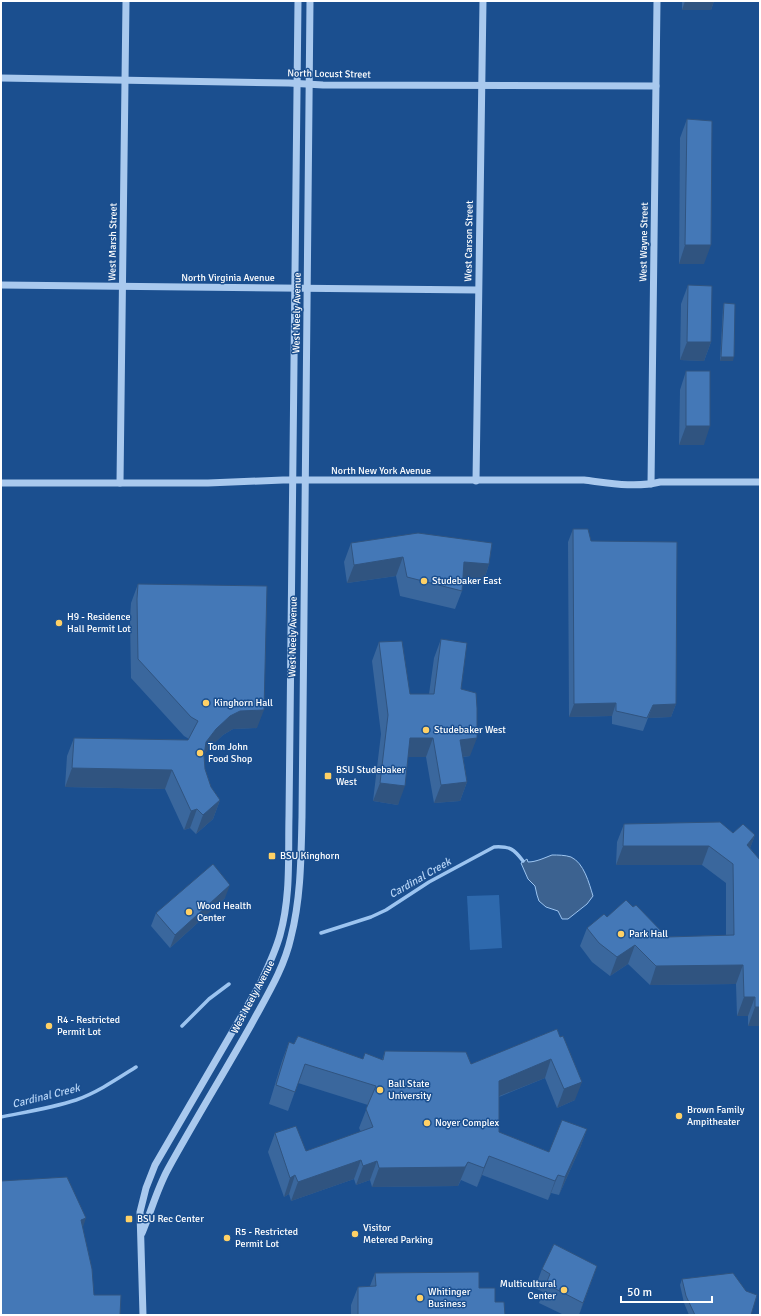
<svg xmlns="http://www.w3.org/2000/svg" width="761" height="1316" font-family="Signika,sans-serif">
<rect width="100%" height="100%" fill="#1b4f8f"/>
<polygon fill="#2e69ad" points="499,895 502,948 470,950 467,896"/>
<path fill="#3c6290" stroke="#9cc4f0" d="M552 855C558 855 565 855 571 857 584 863 589 883 593 896L587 904 568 919H562L558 911 546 907 539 901 537 895 535 886 528 879 521 863 527 859 528 862C536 862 544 858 552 855Z"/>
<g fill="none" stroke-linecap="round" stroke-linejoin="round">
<g stroke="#9cc4f0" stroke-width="3.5">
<path d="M321 933 371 917 386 910 429 882 494 847C510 846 514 849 523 861"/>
<polyline points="182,1026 209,999 229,984"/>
<path d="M1 1117C26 1112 52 1108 76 1100 98 1092 117 1079 136 1067"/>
</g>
<g stroke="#a9c9ee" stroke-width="7">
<polyline points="1,78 289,83 323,85 656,86"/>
<polyline points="1,285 478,290"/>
<polyline points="476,481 483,1"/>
<path d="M1 483H208L283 480H584C609 483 635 488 660 482H760"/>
<polyline points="120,483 126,1"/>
<polyline points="651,484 657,1"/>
<path d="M142 1233C151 1212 157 1189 168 1169 195 1120 224 1073 251 1025 266 997 284 969 291 937 301 898 301 857 302 817L310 1"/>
<path d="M143 1315 140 1212 146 1188 155 1165 259 986C267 969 275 953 280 935 291 896 288 856 289 816L298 1"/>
</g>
</g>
<g fill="#3a679d">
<polygon points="682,1 714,1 711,10 682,10"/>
<polygon points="687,119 704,264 679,264 680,138"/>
<polygon points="688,285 711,342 704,361 680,360 681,304"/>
<polygon points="724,303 733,361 720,361 723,307"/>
<polygon points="686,371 704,445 679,445 680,390"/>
<polygon points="573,529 591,541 676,704 671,717 648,718 643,731 612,724 612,716 569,717 568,542"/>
<polygon points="351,543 489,564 483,583 463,581 462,591 455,609 400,596 396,576 347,583 344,562"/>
<polygon points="138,584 257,728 233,729 223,735 209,748 204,755 205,769 211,787 220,800 213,819 196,834 190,828 184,830 165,789 65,787 67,756 74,738 188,740 189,739 184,736 131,678 130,618 131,603"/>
<polygon points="441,639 461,689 470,756 463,757 467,782 460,801 434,803 426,757 408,757 398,805 373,801 381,734 372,661 379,642 410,694 429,694 434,658"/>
<polygon points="624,824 755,835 750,848 760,860 760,1026 748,1026 748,1016 737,1016 736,984 650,985 628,964 610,976 592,962 580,946 587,928 607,917 633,907 667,937 726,935 726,883 702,865 616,865 617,842"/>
<polygon points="225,898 170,948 151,926 156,913"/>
<polygon points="557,1029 575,1100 557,1108 545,1078 499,1097 499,1132 549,1152 587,1129 580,1148 559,1195 551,1193 548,1200 482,1175 477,1187 461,1180 458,1186 372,1187 370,1180 356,1185 354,1179 291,1201 289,1194 284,1197 268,1152 275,1133 306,1151 361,1132 359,1128 368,1105 298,1083 288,1111 269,1104 282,1061 289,1042 294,1044 363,1059 382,1060 385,1051 471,1064"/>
<polygon points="597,1266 579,1315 564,1315 539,1303 543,1292 535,1288 542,1269"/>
<polygon points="375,1273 479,1288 495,1302 505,1315 351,1315 351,1305 358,1287 370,1286"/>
<polygon points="682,1279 751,1315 689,1315 684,1303 680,1285"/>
</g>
<g fill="#305480">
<polygon points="685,1 714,1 711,10 682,10"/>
<polygon points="685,245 711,245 704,264 679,264"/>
<polygon points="687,342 711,342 704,361 680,360"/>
<polygon points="721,357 734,357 733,361 720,361"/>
<polygon points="686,426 710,426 704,445 679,445"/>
<polygon points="403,557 396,576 347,583 354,565"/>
<polygon points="464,562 489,564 483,583 457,581"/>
<polygon points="616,703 612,716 569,717 574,704"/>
<polygon points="676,704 671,717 648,718 643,731 653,705"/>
<polygon points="264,710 257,728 233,729 223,735 209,748 200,761 206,742 216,729 230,716 240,711"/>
<polygon points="410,738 433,738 426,757 403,757"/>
<polygon points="477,738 470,756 453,758 460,740"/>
<polygon points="72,768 172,770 165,789 65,787"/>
<polygon points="467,782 460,801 434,803 441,785"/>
<polygon points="380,783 405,786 398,805 373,801"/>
<polygon points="220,800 213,819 196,834 203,815"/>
<polygon points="197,809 190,828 184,830 191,811"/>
<polygon points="755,835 748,854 747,845"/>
<polygon points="623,846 709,846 702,865 616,865"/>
<polygon points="230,885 225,898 170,948 175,935"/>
<polygon points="635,945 628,964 610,976 617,957"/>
<polygon points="743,965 736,984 650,985 656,966"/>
<polygon points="744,997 755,997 748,1016 737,1016"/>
<polygon points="755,1007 760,1007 760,1026 748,1026"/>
<polygon points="551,1059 545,1078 492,1099 499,1081"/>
<polygon points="582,1082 575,1100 557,1108 564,1089"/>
<polygon points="587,1129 580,1148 559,1195 565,1177"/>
<polygon points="489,1156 482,1175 477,1187 484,1168"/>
<polygon points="361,1160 354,1179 291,1201 298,1182"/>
<polygon points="377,1161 370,1180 356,1185 363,1166"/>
<polygon points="468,1162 458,1186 372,1187 379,1168"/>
<polygon points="295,1175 289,1194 284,1197 290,1178"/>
<polygon points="558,1175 551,1193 548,1200 555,1181"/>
<polygon points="86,1218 81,1233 81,1220"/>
<polygon points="597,1266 590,1285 579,1315 583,1303"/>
</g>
<g fill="#4478b7" stroke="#305480">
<polygon points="687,119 712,121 711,245 685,245"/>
<polygon points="688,285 712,286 711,342 687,342"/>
<polygon points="724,303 735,304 734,357 721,357"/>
<rect x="686" y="371" width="24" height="55"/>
<polygon points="573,529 588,529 591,541 677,542 676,704 653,705 647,718 616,711 616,703 574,704"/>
<polygon points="418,533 492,543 489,564 464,562 462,591 407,577 403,557 354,565 351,543"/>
<polygon points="138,584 267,586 264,710 240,711 230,716 216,729 206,742 204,756 205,769 211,787 220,800 203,815 197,809 191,811 172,770 72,768 74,738 188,740 198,721 191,717 138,659 137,599"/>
<polygon points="441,639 467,643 461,689 476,693 477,708 477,738 460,740 467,782 441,785 433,738 410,738 405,786 380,783 388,715 379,642 402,641 410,694 434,694"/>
<polygon points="720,822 733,833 743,824 755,835 747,845 760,860 760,1007 755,1007 755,997 744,997 743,965 656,966 635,945 617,957 599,943 587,928 604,914 607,917 626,900 633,907 636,905 667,937 734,935 733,864 709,846 623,846 624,824"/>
<polygon points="213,864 230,885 175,935 156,913"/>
<polygon points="557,1029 560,1037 563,1036 582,1082 564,1089 551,1059 499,1081 499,1132 549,1152 562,1120 587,1129 565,1177 558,1175 555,1181 489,1156 484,1168 468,1162 465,1167 379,1168 377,1161 363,1166 361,1160 298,1182 295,1175 290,1178 275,1133 296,1126 306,1151 373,1127 366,1109 376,1086 305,1064 295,1092 276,1085 289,1042 294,1044 298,1036 363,1059 365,1053 383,1060 385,1051 466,1052 471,1064"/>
<polygon points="67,1177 86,1218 81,1220 92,1269 94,1295 121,1295 120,1315 1,1315 1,1181"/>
<polygon points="554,1244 597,1266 583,1303 546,1284 550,1274 542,1269"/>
<polygon points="479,1272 479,1288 495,1288 495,1302 504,1302 505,1315 358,1315 358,1287 376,1286 375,1273"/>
<polygon points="733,1273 746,1291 757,1295 751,1315 695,1315 686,1296 682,1279"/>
</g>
<g fill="#ffd166" stroke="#1b4f8f" stroke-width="1.5">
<circle cx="424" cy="581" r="4"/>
<circle cx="59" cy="623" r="4"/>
<circle cx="206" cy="703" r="4"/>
<circle cx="426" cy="730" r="4"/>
<circle cx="200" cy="753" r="4"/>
<rect x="324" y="772" width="8" height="8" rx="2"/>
<rect x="268" y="852" width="8" height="8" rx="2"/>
<circle cx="189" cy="912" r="4"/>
<circle cx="621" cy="934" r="4"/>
<circle cx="49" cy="1026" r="4"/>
<circle cx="380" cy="1090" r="4"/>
<circle cx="679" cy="1116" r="4"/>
<circle cx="427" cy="1123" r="4"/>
<rect x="125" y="1215" width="8" height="8" rx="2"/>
<circle cx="355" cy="1234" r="4"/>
<circle cx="227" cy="1238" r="4"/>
<circle cx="564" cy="1290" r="4"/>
<circle cx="420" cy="1298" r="4"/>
</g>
<g text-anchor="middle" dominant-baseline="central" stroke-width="3" stroke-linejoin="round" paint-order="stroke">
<g font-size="10" fill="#fff" stroke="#1b4f8f">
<text transform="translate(329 74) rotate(1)">North Locust Street</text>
<text transform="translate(469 241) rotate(-89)">West Carson Street</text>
<text transform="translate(113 242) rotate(-89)">West Marsh Street</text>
<text transform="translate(644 242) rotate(-89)">West Wayne Street</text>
<text x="228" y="278">North Virginia Avenue</text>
<text transform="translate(297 313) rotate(-89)">West Neely Avenue</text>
<text x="381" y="471">North New York Avenue</text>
<text transform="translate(293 637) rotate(-89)">West Neely Avenue</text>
<text transform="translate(253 997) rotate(-62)">West Neely Avenue</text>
</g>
<g font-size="10" fill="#fff" stroke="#1b4f8f" text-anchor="start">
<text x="432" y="581">Studebaker East</text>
<text x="67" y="617">H9 - Residence<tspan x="67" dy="12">Hall Permit Lot</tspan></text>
<text x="214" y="703">Kinghorn Hall</text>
<text x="434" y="730">Studebaker West</text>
<text x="208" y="747">Tom John<tspan x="208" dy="12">Food Shop</tspan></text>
<text x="336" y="770">BSU Studebaker<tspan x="336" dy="12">West</tspan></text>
<text x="280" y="856">BSU Kinghorn</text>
<text x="197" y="906">Wood Health<tspan x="197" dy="12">Center</tspan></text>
<text x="629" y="934">Park Hall</text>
<text x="57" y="1020">R4 - Restricted<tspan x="57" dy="12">Permit Lot</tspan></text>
<text x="388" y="1084">Ball State<tspan x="388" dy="12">University</tspan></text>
<text x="687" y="1110">Brown Family<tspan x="687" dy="12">Ampitheater</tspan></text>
<text x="435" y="1123">Noyer Complex</text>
<text x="137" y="1219">BSU Rec Center</text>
<text x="363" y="1228">Visitor<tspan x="363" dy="12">Metered Parking</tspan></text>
<text x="235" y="1232">R5 - Restricted<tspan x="235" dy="12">Permit Lot</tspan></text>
<text x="556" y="1284" text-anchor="end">Multicultural<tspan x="556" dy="12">Center</tspan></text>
<text x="428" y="1292">Whitinger<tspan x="428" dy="12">Business</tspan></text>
</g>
<g font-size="11" font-style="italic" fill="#b5d3f5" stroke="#1b4f8f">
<text transform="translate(420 878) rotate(-30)">Cardinal Creek</text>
<text transform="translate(46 1096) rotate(-14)">Cardinal Creek</text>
</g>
</g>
<rect width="761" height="1316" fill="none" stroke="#ffffff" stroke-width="4"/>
<path d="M621 1296v6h91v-6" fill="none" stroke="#ffffff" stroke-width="2"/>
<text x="627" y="1296" font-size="12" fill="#ffffff" stroke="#1b4f8f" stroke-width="3" paint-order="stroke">50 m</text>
</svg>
